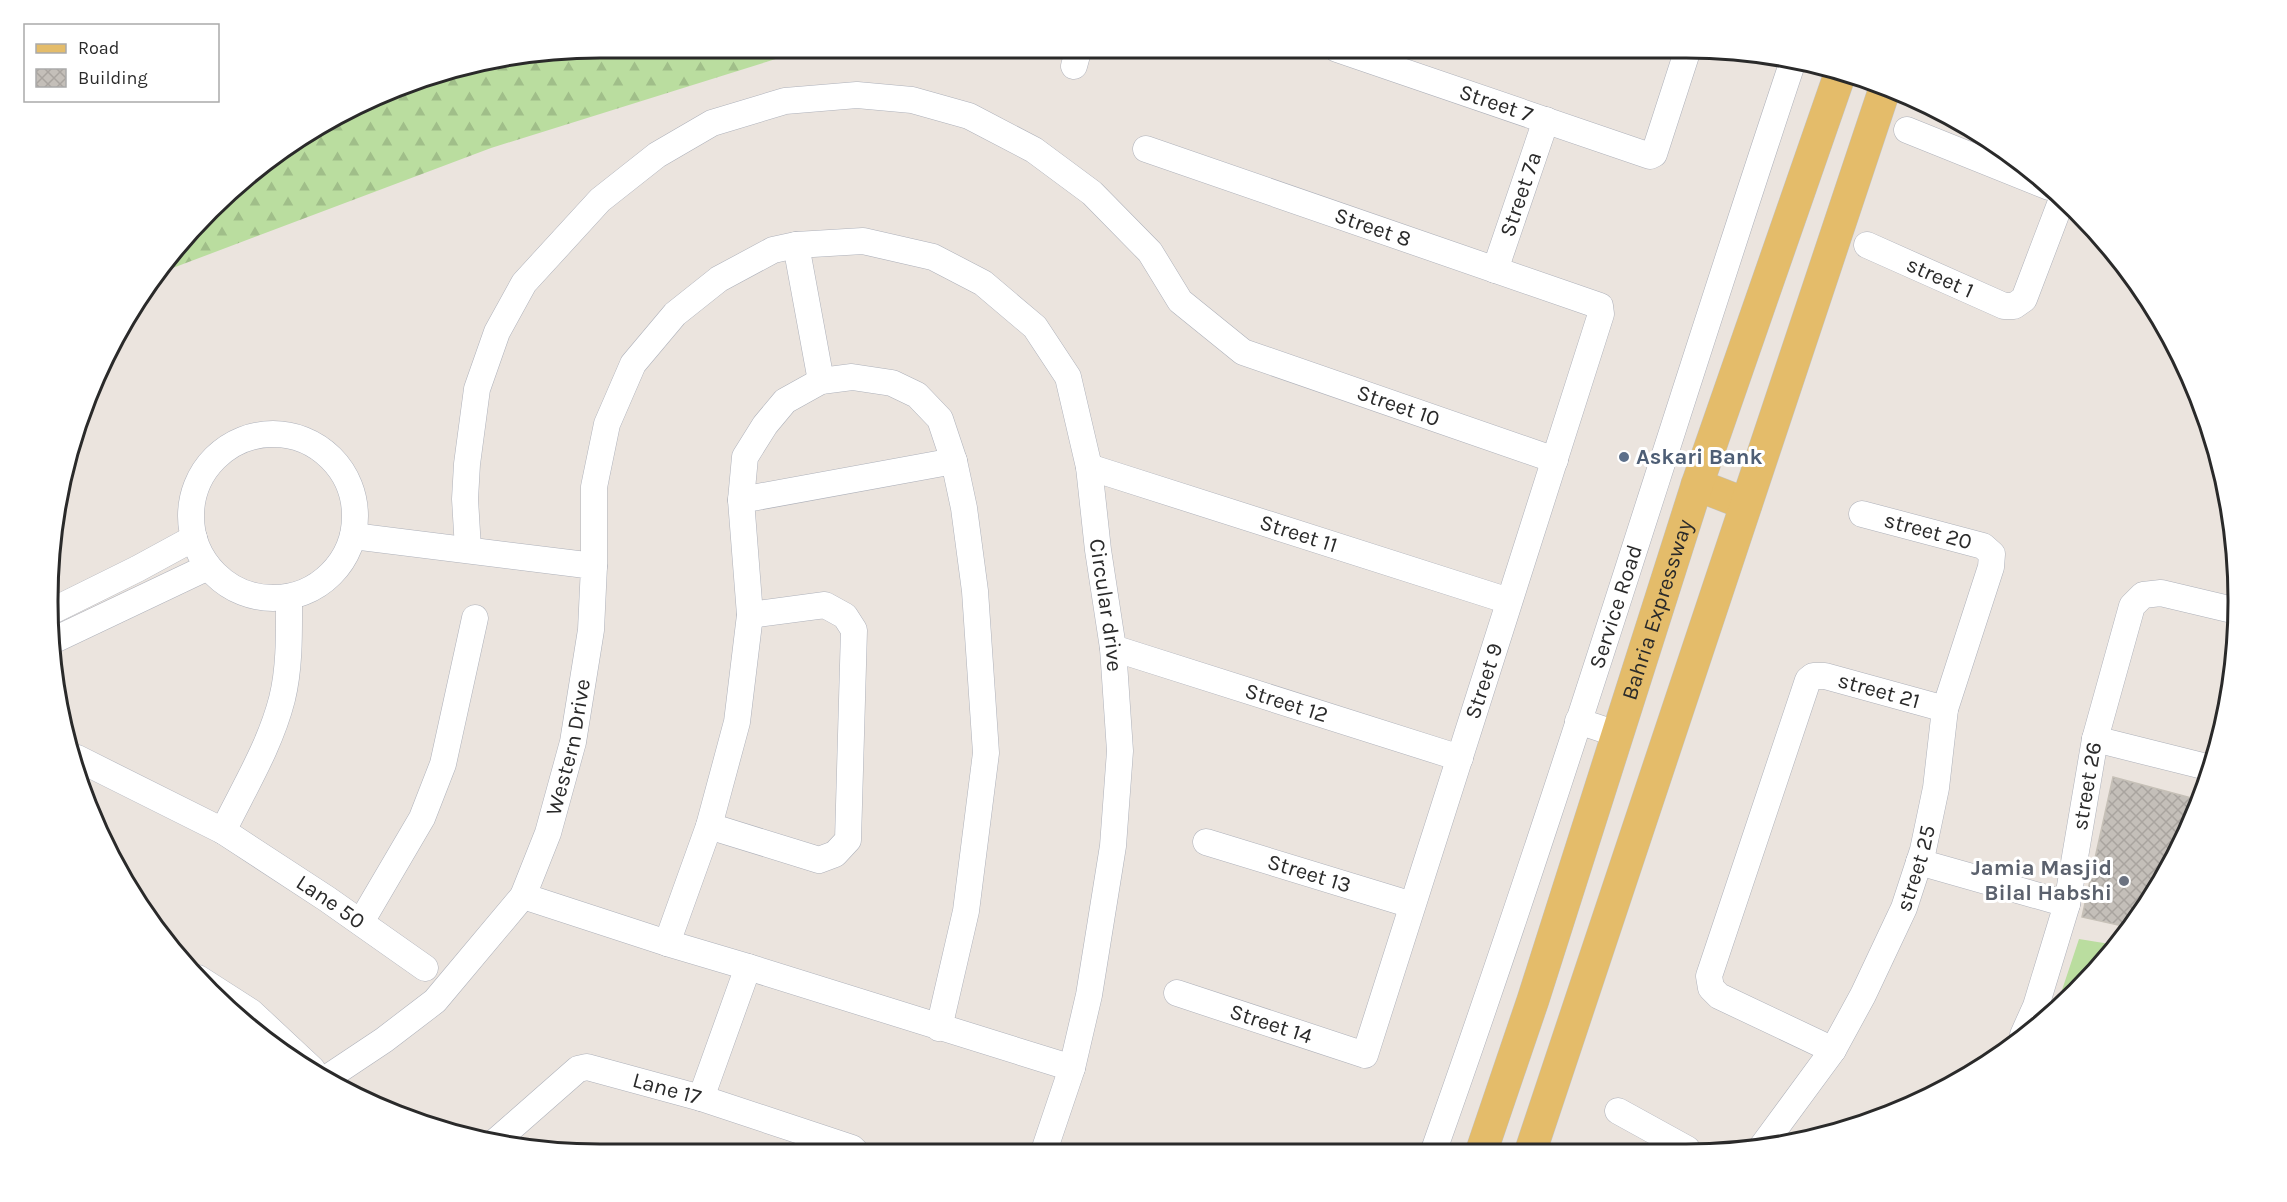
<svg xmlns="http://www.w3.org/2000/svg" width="2287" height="1202" font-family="Karla,sans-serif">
<defs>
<pattern id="forest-firs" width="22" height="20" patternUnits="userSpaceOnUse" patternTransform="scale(1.5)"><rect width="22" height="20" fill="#badd9f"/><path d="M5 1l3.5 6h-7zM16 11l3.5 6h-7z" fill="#a0be89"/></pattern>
<pattern id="building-cross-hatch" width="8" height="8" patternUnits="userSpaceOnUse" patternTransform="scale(1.5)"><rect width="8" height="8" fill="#c4bfb9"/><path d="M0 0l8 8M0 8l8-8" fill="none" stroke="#a9a49f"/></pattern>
</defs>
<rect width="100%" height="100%" fill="#ebe4de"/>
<polygon fill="url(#forest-firs)" points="601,48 811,48 491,148 162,272 264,162 423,77"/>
<polygon fill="#badd9f" points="2079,939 2116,945 2102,966 2057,1005"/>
<polygon fill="url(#building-cross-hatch)" stroke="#c6c0b7" stroke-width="1.5" points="2113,777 2199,800 2182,846 2127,927 2082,917"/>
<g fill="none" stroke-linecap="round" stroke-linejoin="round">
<g stroke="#aeb1ba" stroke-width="27">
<g id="minor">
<path id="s1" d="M1337 49 1650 156 1654 154 1688 49"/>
<polyline points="1074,66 1079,48"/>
<polyline points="1907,130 2049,187"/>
<path id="s2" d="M1146 149 1600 306 1601 314 1365 1055 1177 993"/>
<polyline points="796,245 821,381"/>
<path id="s3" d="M1867 245 2004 306H2014L2024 299 2062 199"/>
<path id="s4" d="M1495 270 1546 120"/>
<circle cx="273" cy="516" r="82"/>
<path id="s5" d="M1089 467 1509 601"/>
<polyline points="741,500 954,461"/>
<path id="s6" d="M468 549 465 499 467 464 477 389 497 332 524 283 600 200 657 155 712 123 785 101 857 95 912 100 969 116 1034 150 1092 193 1150 252 1180 301 1243 352 1555 460"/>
<path id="s7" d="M594 566V487L607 424 633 364 675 314 719 279 773 250 796 245 863 241 933 257 983 283 1035 327 1068 377 1089 467 1098 550 1113 648 1120 751 1113 846 1089 995 1072 1068 1044 1151"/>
<polyline points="52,611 137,569 194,538"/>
<polyline points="50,642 208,567"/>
<path id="s8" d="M1113 648 1460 758"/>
<polyline points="1578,721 1617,734"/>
<polyline points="2095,739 2211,768"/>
<path id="s9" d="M77 758 223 831 327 899 425 968"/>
<polyline points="709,826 819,860 835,854 848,840 854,630 845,616 825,605 750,615"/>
<path d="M223 831C244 788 270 746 282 699 290 667 289 631 289 597"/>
<path id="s10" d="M1206 842 1412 905"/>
<polyline points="1919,862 2067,904"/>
<polyline points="523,896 667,943 748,967 1072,1068"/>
<polyline points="361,922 422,818 443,764 475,618"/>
<polyline points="667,943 709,826 737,722 750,615 741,500 745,457 765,425 785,401 821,381 852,377 892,383 917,395 940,419 954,461 964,508 975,591 986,753 966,911 939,1028"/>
<polyline points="198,978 251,1012 312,1069"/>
<path id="s11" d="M2023 1035 2036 1006 2067 904 2095 739 2132 606 2143 595 2161 593 2237 611"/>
<path id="s12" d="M1833 1050 1719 996 1711 988 1709 976 1808 680 1813 676H1825L1945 709"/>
<path id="s13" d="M327 1078 384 1040 435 1001 523 896 548 833 573 742 591 630 594 566 353 536"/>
<polyline points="701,1098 748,967"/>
<polyline points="1618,1111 1687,1149"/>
<path id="s14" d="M496 1141 578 1069 587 1067 701 1098 852 1148 856 1152"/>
<path id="s15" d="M1761 1148 1833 1050 1863 995 1904 908 1923 850 1936 788 1945 709 1991 567 1992 554 1983 546 1862 514"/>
<path id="s16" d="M1434 1150C1562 790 1672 423 1793 61"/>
</g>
</g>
<g stroke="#c3c3c3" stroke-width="33">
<g id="major">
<polyline points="1697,485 1746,504"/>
<path id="s17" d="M1482 1150 1533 1000 1697 485 1841 71"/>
<polyline points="1531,1150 1885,88"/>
</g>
</g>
<use href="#minor" stroke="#fff" stroke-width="26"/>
<use href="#major" stroke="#e4bc6a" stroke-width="32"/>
</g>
<circle fill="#5c6f8a" stroke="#fff" stroke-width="2" cx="1624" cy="457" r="6"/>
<circle fill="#6b7280" stroke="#fff" stroke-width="2" cx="2124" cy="881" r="6"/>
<g text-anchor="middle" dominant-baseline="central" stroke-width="6" stroke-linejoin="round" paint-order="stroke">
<g font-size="22" fill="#2a2a2a" stroke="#fff">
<text stroke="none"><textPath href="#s1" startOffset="168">Street 7</textPath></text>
<text stroke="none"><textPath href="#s4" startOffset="80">Street 7a</textPath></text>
<text stroke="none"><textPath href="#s2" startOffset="240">Street 8</textPath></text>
<text stroke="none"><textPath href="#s3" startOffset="80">street 1</textPath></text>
<text stroke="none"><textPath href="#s6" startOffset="1320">Street 10</textPath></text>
<text transform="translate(1928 531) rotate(15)">street 20</text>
<text stroke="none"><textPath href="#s5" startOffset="220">Street 11</textPath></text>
<text stroke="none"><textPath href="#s7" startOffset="970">Circular drive</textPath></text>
<text stroke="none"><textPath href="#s16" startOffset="573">Service Road</textPath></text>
<text stroke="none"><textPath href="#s17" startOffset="568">Bahria Expressway</textPath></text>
<text transform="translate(1484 681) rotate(-72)">Street 9</text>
<text stroke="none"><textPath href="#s12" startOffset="536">street 21</textPath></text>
<text stroke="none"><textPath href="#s8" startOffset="182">Street 12</textPath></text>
<text stroke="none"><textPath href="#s13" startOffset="426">Western Drive</textPath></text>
<text stroke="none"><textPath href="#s11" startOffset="258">street 26</textPath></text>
<text stroke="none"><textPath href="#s15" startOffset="322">street 25</textPath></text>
<text stroke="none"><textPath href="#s10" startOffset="108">Street 13</textPath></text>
<text stroke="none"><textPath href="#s9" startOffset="292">Lane 50</textPath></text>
<text transform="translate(1271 1024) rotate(18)">Street 14</text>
<text stroke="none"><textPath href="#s14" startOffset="201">Lane 17</textPath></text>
</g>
<g font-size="22" font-weight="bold" fill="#4e5e75" stroke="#fff" text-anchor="start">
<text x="1636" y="457">Askari Bank</text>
</g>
<g font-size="22" font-weight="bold" fill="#5b616d" stroke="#fff" text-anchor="end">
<text x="2112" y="868">Jamia Masjid<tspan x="2112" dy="25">Bilal Habshi</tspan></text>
</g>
</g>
<path d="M0 0H2287V1202H0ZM600 58H1686A542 542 0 0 1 2228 600V602A542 542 0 0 1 1686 1144H600A542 542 0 0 1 58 602V600A542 542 0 0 1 600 58Z" fill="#fff" fill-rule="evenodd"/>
<path fill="none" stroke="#2a2a2a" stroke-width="3" d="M600 58H1686A542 542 0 0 1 2228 600V602A542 542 0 0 1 1686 1144H600A542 542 0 0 1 58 602V600A542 542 0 0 1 600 58Z"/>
<rect x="24" y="24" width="195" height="78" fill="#ffffff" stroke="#aaaaaa" stroke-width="1.5"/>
<rect x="36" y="44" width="30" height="9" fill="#e4bc6a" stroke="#aaaaaa" stroke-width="1.5"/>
<text x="78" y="54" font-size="18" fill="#2a2a2a">Road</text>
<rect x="36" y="69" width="30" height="18" fill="url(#building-cross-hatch)" stroke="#aaaaaa" stroke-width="1.5"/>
<text x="78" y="84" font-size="18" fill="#2a2a2a">Building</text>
</svg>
